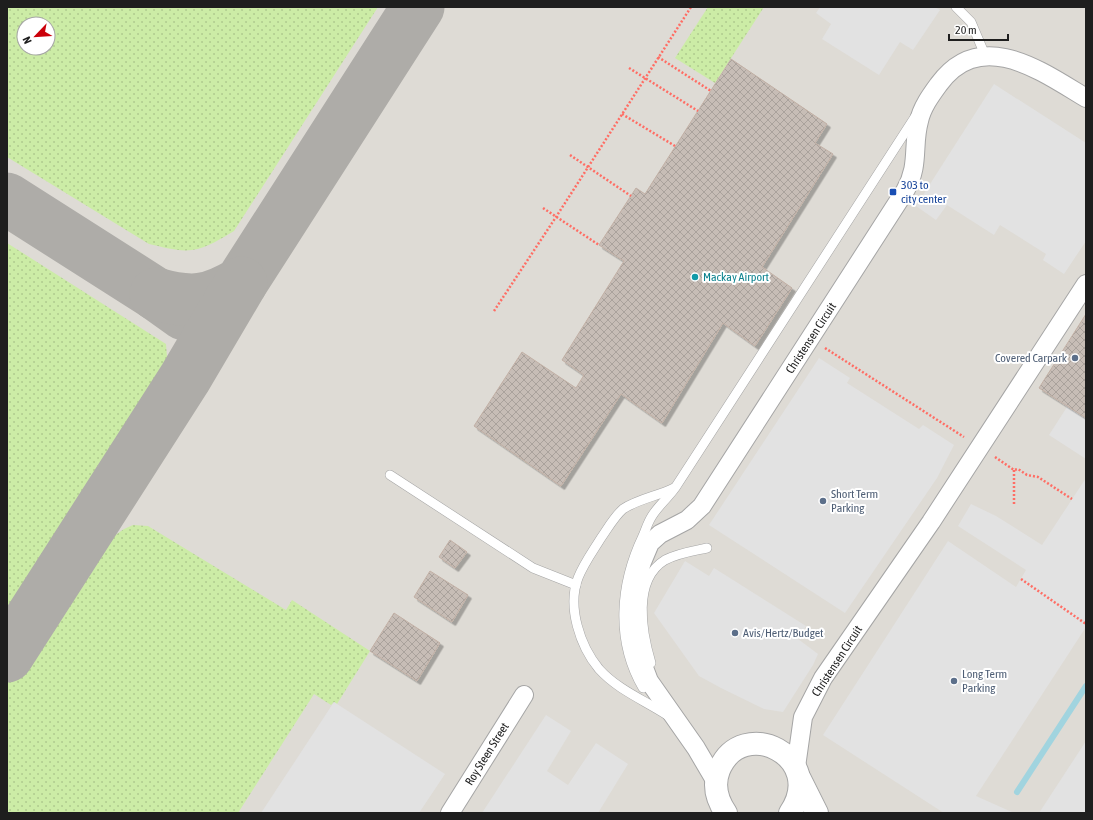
<svg xmlns="http://www.w3.org/2000/svg" width="1093" height="820" font-family="'Asap Condensed',sans-serif">
<defs>
<pattern id="grass-dots" width="8" height="8" patternUnits="userSpaceOnUse"><rect width="8" height="8" fill="#cceca6"/><path d="M2 2h.1M6 6h.1" fill="none" stroke="#afca8e" stroke-width="1.8" stroke-linecap="round"/></pattern>
<pattern id="building-cross-hatch" width="8" height="8" patternUnits="userSpaceOnUse"><rect width="8" height="8" fill="#c7bdb6"/><path d="M0 0l8 8M0 8l8-8" fill="none" stroke="#aaa29c"/></pattern>
<filter id="shadow"><feDropShadow dx="3.5" dy="3.5" stdDeviation="0" flood-color="#0004"/></filter>
</defs>
<rect width="100%" height="100%" fill="#efebe3"/>
<path fill="#dedbd5" fill-rule="evenodd" d="M7 7H1086V813H7ZM24 24H48V48H24Z"/>
<g fill="url(#grass-dots)" fill-rule="evenodd">
<path d="M7 7H378L234 231C222 238 207 248 192 250 179 252 163 247 149 244L7 157ZM24 24H48V48H24Z"/>
<polygon points="708,7 764,7 715,83 675,58"/>
<polygon points="7,243 166,344 167,357 164,372 143,414 102,482 7,627"/>
<polygon points="133,525 148,526 286,610 292,600 370,651 337,704 334,702 331,705 314,694 238,813 7,813 7,683 91,552 124,529"/>
</g>
<g fill="#e2e2e2">
<polygon points="820,7 935,7 940,10 913,50 900,42 879,75 822,39 831,24 816,13"/>
<polygon points="994,84 1086,143 1086,241 1064,274 1043,260 1046,254 1000,225 994,235 947,205 936,220 916,206"/>
<polygon points="1086,326 1086,459 1049,435 1067,407 1044,391"/>
<polygon points="819,358 850,378 847,383 919,429 923,425 954,445 937,478 845,613 709,525"/>
<polygon points="1086,478 1086,627 976,796 1014,813 944,813 823,735 948,541 1016,587 1026,570 958,526 971,504 996,516 1042,545"/>
<polygon points="685,561 709,576 714,568 806,626 798,639 818,654 813,665 783,712 764,709 721,688 699,676 654,613"/>
<polygon points="334,702 445,774 419,813 261,813"/>
<polygon points="546,715 571,731 547,771 568,785 596,743 628,764 598,813 482,813"/>
<polygon points="1086,741 1086,813 1039,813"/>
</g>
<g fill="none" stroke-linecap="round" stroke-linejoin="round">
<polyline stroke="#a1d4df" stroke-width="6" points="1017,792 1086,686"/>
<g stroke="#aeaca8" stroke-width="53">
<polyline points="7,199 156,294 184,314"/>
<path d="M156 294C192 304 209 302 241 283L418 7"/>
<polyline points="7,656 185,378 241,283"/>
</g>
</g>
<g fill="url(#building-cross-hatch)" stroke="#c2b0a5" filter="url(#shadow)">
<polygon points="731,59 827,124 815,143 833,154 762,267 792,288 755,346 723,323 662,423 621,394 561,486 474,426 522,352 576,388 584,375 562,360 624,261 599,245 636,188 645,194"/>
<polygon points="1086,314 1086,418 1039,388"/>
<polygon points="450,540 467,552 455,568 439,557"/>
<polygon points="430,571 468,595 452,622 414,597"/>
<polygon points="394,613 440,643 417,681 370,651"/>
</g>
<g fill="none" stroke-linecap="round" stroke-linejoin="round">
<g stroke="#a5a5a5" stroke-width="10">
<g id="service">
<polyline points="956,7 971,22 985,55"/>
<polyline points="390,475 533,568 576,585"/>
<path d="M651 663C642 633 632 580 665 560 678 553 693 551 707 548"/>
<path d="M643 688C615 640 620 584 643 536 646 529 648 522 652 516 658 506 668 498 675 488L915 117"/>
<path d="M667 715C644 700 618 690 599 669 580 646 567 607 578 578 584 563 593 551 601 538 608 528 614 517 623 509 638 499 658 496 674 488"/>
</g>
</g>
<g stroke="#a5a5a5" stroke-width="20">
<g id="minor">
<polyline points="796,767 803,717 823,678 931,522 1086,284"/>
<path d="M716 782 696 748 649 681 638 652 633 621V606L636 581 642 562 650 543 660 534 687 520 702 506 905 191C920 165 912 146 919 121 922 107 931 95 939 84 981 27 1041 71 1086 98"/>
<polyline points="450,813 524,695"/>
</g>
</g>
<g stroke="#a5a5a5" stroke-width="24">
<g id="tertiary">
<polyline points="800,779 817,813"/>
<path d="M726 813C717 800 713 785 719 770 742 714 828 757 790 813"/>
</g>
</g>
<g stroke="#ff6d64" stroke-width="2.5" stroke-dasharray="2 2" stroke-linecap="butt">
<polyline points="658,57 711,91"/>
<polyline points="629,68 698,111"/>
<polyline points="622,114 675,146"/>
<polyline points="570,155 631,196"/>
<polyline points="543,208 599,245"/>
<polyline points="494,311 556,217 691,7"/>
<polyline points="825,348 964,437"/>
<polyline points="995,457 1014,470 1018,469 1027,475 1038,477 1072,499"/>
<polyline points="1014,470 1014,505"/>
<polyline points="1021,579 1086,624"/>
</g>
<use href="#service" stroke="#fff" stroke-width="9"/>
<use href="#minor" stroke="#fff" stroke-width="18"/>
<use href="#tertiary" stroke="#fff" stroke-width="22"/>
</g>
<rect fill="#1a4fb4" stroke="#fff" stroke-width="1.5" x="889" y="188" width="8" height="8" rx="2"/>
<circle fill="#0f9aa8" stroke="#fff" stroke-width="1.5" cx="695" cy="277" r="4"/>
<g fill="#5c6f8a" stroke="#fff" stroke-width="1.5">
<circle cx="1075" cy="358" r="4"/>
<circle cx="823" cy="501" r="4"/>
<circle cx="735" cy="633" r="4"/>
<circle cx="954" cy="681" r="4"/>
</g>
<g text-anchor="middle" dominant-baseline="central" stroke-width="4" stroke-linejoin="round" paint-order="stroke">
<g font-size="12" fill="#164399" stroke="#fff" text-anchor="start">
<text x="901" y="185">303 to<tspan x="901" dy="14">city center</tspan></text>
</g>
<g font-size="12" fill="#0d838f" stroke="#fff" text-anchor="start">
<text x="703" y="277">Mackay Airport</text>
</g>
<g font-size="12" fill="#1e1e1e" stroke="#fff">
<text transform="translate(811 338) rotate(-57)">Christensen Circuit</text>
<text transform="translate(837 661) rotate(-57)">Christensen Circuit</text>
<text transform="translate(487 754) rotate(-58)">Roy Steen Street</text>
</g>
<g font-size="12" fill="#4e5e75" stroke="#fff" text-anchor="start">
<text x="1067" y="358" text-anchor="end">Covered Carpark</text>
<text x="831" y="494">Short Term<tspan x="831" dy="14">Parking</tspan></text>
<text x="743" y="633">Avis/Hertz/Budget</text>
<text x="962" y="674">Long Term<tspan x="962" dy="14">Parking</tspan></text>
</g>
</g>
<rect width="1093" height="820" fill="none" stroke="#1e1e1e" stroke-width="16"/>
<g transform="translate(36 36) rotate(245)"><circle r="19" fill="#ffffff" stroke="#a5a5a5"/>
<path d="M0-3L7 15L0 10L-7 15Z" fill="#cb000a"/>
<text y="-6" font-size="11" font-weight="bold" text-anchor="middle" fill="#1e1e1e">N</text>
</g>
<path d="M949 34v6h59v-6" fill="none" stroke="#1e1e1e" stroke-width="2"/>
<text x="955" y="34" font-size="12" fill="#1e1e1e" stroke="#ffffff" stroke-width="3" paint-order="stroke">20 m</text>
</svg>
